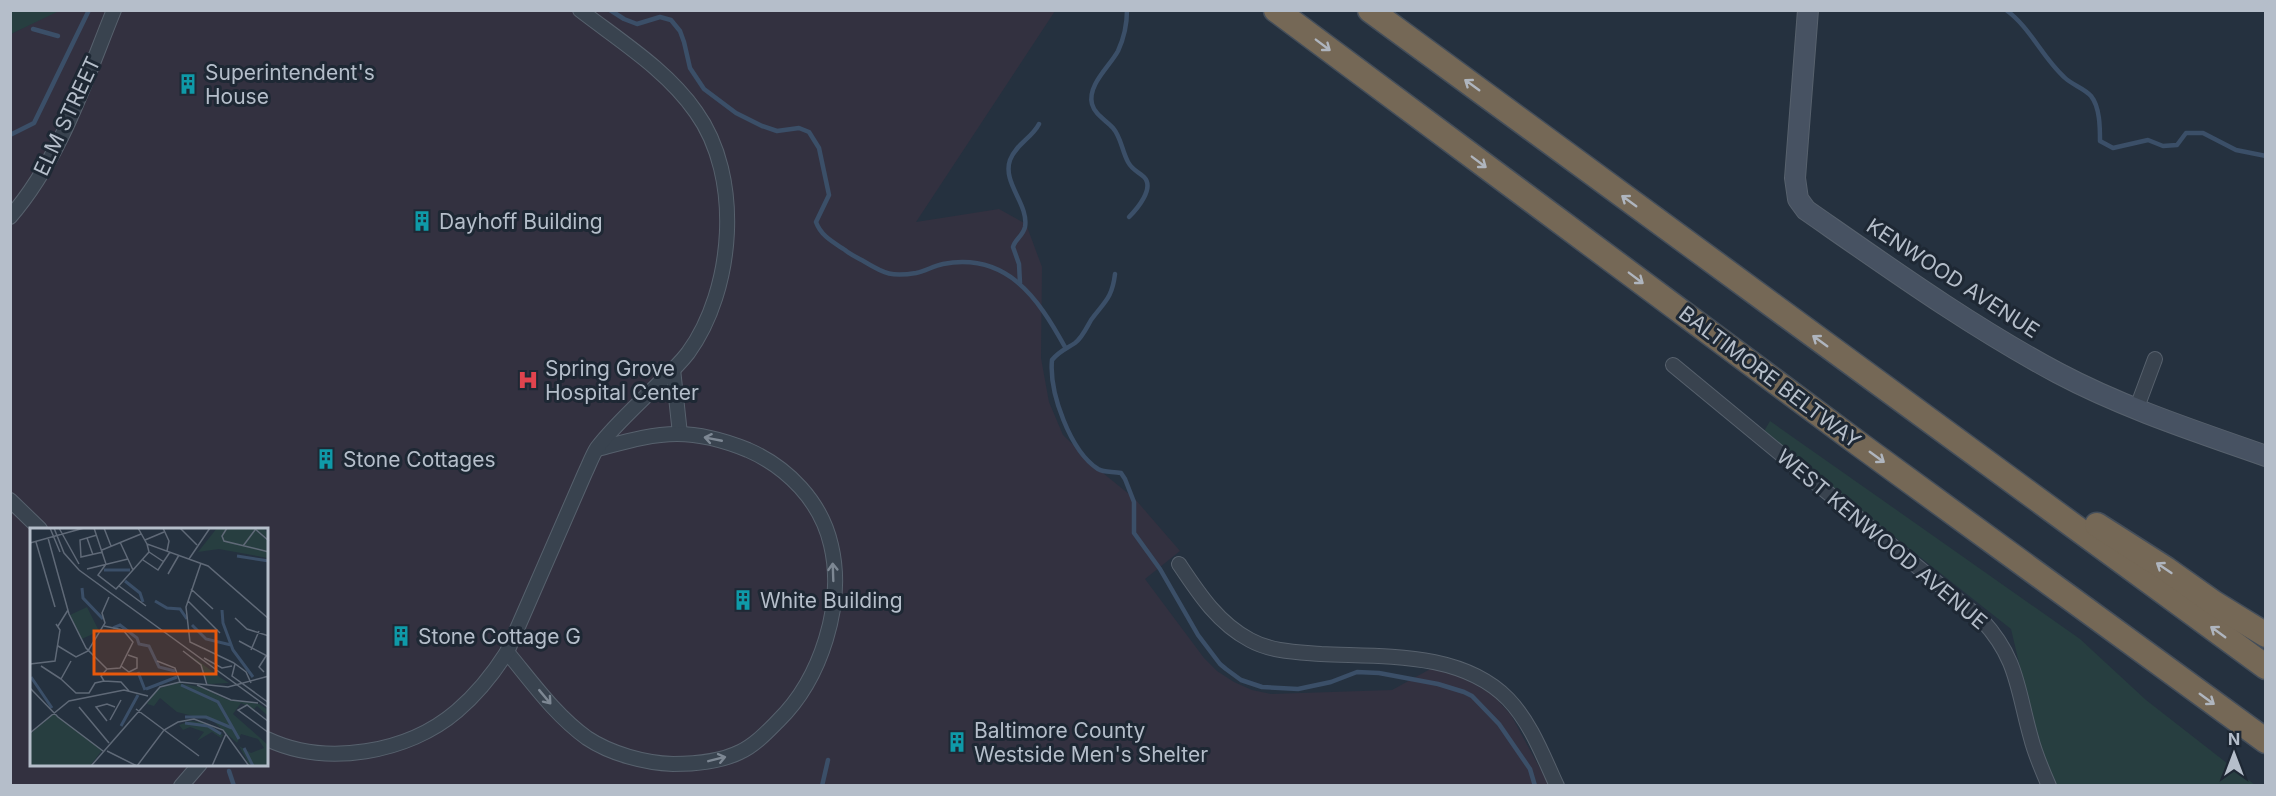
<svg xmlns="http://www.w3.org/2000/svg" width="2276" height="796" font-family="Inter,sans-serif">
<rect width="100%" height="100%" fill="#25313f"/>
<path fill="#333140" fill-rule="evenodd" d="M59 10 1055 11 916 222 999 209 1026 224 1042 267 1041 358 1049 402 1063 435 1098 469 1135 499 1180 551 1145 579 1204 658 1217 671 1234 682 1252 690 1271 694 1392 690 1434 667 1463 677 1493 695 1511 715 1549 785 11 786V34ZM32 529H267V764H32Z"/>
<g fill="#273e40">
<polygon points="11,10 59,10 59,11 11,34"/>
<polygon points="1770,421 2080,639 2146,700 2255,785 2056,785 2042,760 2011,629 1763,433"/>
</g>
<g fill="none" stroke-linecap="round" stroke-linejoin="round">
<g stroke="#3b4f68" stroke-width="4.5">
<path d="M610 10 624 19 637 24 660 17 671 20 680 31 684 42 690 68 704 89 736 113 762 126 777 131 799 128 809 132 819 148 829 195 816 222C821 236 833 242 845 250 851 255 858 258 865 262 885 274 892 277 916 273 926 271 933 266 943 264 1007 252 1038 298 1065 347"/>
<path d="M1127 10C1127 24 1124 38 1118 51 1110 66 1087 85 1092 104 1095 115 1106 120 1113 128 1121 137 1122 151 1128 162 1133 171 1138 171 1144 177 1155 188 1137 209 1129 217"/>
<path d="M2006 10C2030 27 2042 57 2064 77 2072 85 2084 88 2091 96 2100 107 2100 128 2100 141L2113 148 2148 140 2163 146 2177 145 2186 133H2203L2236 150 2266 156"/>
<polyline points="33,29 58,36"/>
<polyline points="10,135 34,123 89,10"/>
<path d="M1115 274C1112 299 1104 302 1091 320 1087 327 1082 338 1075 343 1066 349 1059 351 1052 360 1049 392 1070 451 1098 469 1105 473 1113 471 1121 473L1125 479 1134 502V533L1160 569 1198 635 1220 664 1226 669 1241 680 1262 687 1298 689 1331 682 1357 672 1379 673 1438 684 1464 692 1472 696 1499 724 1530 769 1535 786"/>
<path d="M1020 283 1019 264 1013 247C1015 239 1023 236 1025 227 1029 204 1002 183 1010 160 1016 144 1032 138 1039 124"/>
<polyline points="229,771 234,786"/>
<polyline points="822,786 828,760"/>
</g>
<g stroke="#57616d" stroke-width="16">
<g id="street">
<path d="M10 217C61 158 85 81 114 10"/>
<path d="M1673 365 1982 620C2018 659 2017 689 2031 738 2035 754 2042 770 2049 786"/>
<polyline points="673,369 680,434"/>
<polyline points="2136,410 2155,359"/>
<polyline points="10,500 40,529"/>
<path d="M1179 564C1199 594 1218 623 1250 640 1272 652 1297 652 1321 654 1382 657 1461 651 1508 699 1531 723 1543 756 1557 786"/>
<path d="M507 652C532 682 555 715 587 738 611 754 645 763 673 764 695 764 720 762 740 752 755 745 767 732 778 721 821 679 845 604 831 545 821 501 787 467 748 450 726 441 701 434 677 434 650 434 624 442 597 449"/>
<path d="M267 739C326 767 408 753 457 711 477 694 493 674 507 652L585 473C589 465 592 456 597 448 616 423 642 401 663 379 672 371 681 362 688 353 734 290 743 177 696 112 667 70 620 41 580 10"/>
<polyline points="181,786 200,764"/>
</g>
</g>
<g stroke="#57616d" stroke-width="22">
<path id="secondary" d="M1808 10 1795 178 1798 199 1806 210C1888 267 1970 326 2058 373 2124 408 2195 431 2266 456"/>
</g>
<g stroke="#444e5a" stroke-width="27">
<g id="highway">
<polyline points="1276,10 1859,444 2266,741"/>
<polyline points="1370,10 2266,667"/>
<polyline points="2097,525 2166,569 2214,603 2266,635"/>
</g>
</g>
<use href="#street" stroke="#39434f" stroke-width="14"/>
<use href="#secondary" stroke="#475262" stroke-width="20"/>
<use href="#highway" stroke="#756856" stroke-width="24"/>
</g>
<defs><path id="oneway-shaft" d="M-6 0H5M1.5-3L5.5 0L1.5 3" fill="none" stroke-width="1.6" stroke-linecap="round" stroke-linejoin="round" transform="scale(1.5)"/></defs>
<g stroke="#afb5be">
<use href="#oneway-shaft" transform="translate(1323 45) rotate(37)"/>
<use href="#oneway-shaft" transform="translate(1472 85) rotate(-144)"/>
<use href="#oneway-shaft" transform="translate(1479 162) rotate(37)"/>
<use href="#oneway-shaft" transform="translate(1629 201) rotate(-144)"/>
<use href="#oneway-shaft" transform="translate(1636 278) rotate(37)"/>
<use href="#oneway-shaft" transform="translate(1820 341) rotate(-144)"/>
<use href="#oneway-shaft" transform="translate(1877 457) rotate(36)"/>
<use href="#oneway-shaft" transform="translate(2164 568) rotate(-146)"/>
<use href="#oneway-shaft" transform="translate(2218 632) rotate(-144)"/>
<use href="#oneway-shaft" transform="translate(2207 699) rotate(36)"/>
</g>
<g stroke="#7d8793">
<use href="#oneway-shaft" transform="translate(713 439) rotate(-169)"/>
<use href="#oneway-shaft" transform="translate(833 572) rotate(-92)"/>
<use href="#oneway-shaft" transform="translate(545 697) rotate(50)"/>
<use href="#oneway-shaft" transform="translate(717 759) rotate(-14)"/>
</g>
<defs>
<g id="building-bare" transform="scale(1.62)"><path d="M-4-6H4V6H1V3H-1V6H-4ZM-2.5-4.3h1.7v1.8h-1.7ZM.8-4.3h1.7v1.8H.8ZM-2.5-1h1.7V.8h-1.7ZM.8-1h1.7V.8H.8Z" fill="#0f9aa8" stroke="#1e2834" stroke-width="2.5" paint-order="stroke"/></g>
<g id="hospital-bare" transform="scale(1.62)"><path d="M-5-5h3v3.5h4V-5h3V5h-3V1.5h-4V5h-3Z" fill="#e0444e" stroke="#1e2834" stroke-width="2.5" paint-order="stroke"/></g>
</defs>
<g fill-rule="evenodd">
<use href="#building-bare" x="188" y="84"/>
<use href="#building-bare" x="422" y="221"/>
<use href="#hospital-bare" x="528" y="380"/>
<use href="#building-bare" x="326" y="459"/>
<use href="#building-bare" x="743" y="600"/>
<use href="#building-bare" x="401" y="636"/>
<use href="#building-bare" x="957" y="742"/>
</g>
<g text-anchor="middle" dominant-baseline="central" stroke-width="6" stroke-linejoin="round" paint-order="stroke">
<g font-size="21" fill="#b5beca" stroke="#1e2834" text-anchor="start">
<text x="205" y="72">Superintendent's<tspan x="205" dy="24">House</tspan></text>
<text x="439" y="221">Dayhoff Building</text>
<text x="545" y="368">Spring Grove<tspan x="545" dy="24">Hospital Center</tspan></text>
<text x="343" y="459">Stone Cottages</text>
<text x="760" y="600">White Building</text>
<text x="418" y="636">Stone Cottage G</text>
<text x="974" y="730">Baltimore County<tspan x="974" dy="24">Westside Men's Shelter</tspan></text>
</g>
<g font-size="21" fill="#b5beca" stroke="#1e2834">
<text transform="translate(67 116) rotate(-65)">ELM STREET</text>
<text transform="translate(1953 278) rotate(33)">KENWOOD AVENUE</text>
<text transform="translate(1770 377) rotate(37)">BALTIMORE BELTWAY</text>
<text transform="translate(1882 539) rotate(40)">WEST KENWOOD AVENUE</text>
</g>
</g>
<g transform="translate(30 528)">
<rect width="238" height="238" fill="#25313f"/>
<path d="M187 0H233L238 5V30L189 21 168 24ZM57 79 69 103 52 111 40 87ZM159 126 191 150 199 155 178 156 171 137ZM148 155 170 159 198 172 229 176 238 182V188L227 178 224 181 211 175 203 186 238 217V238H220L209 218 221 225 234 220 228 211 211 206 207 215 183 193 147 184 130 170 124 178 117 176 127 161ZM24 186 72 222 60 238H0V206ZM160 193 172 194 193 207 191 210 182 204 167 213 174 204 160 199 153 202 149 197Z" fill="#273e40"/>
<path fill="none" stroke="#3b4f68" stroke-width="3" d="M207 28 239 33M74 42H100M95 53 110 65 113 74M52 60 53 70 73 91M125 73 137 80 150 81 157 91M192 82 193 95 203 122 223 149M162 97 176 111 201 117M83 100 90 97 107 110 109 116 119 118 129 139 145 143M108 144 115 162M1 149 22 180M151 157 188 174 209 211M116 161 147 149M155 189H176L202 200M155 195 178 198 191 206M91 198 108 167M214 220 223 238"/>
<path fill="none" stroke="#5f6977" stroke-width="1.5" d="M20 0 30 24M24 0 34 25 49 42 239 180M29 0 49 36M64 0 76 36 68 47 86 61 119 24 117 16M74 0 81 18M108 0 117 16 178 38 239 91M133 0 139 13 137 23M150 0 167 17M197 0 192 8 194 13 239 24M224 0 239 13M67 7 50 12 51 29 73 24M18 10 39 86 56 120 77 141M57 10 63 27M115 12 134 4M6 14 25 79M90 14 103 42M0 15 54 0M213 18 225 2M72 22 111 6M119 24 134 34M159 31 180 0M113 32 128 42 140 24M171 35 156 79 160 114 204 135M57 41 98 31M138 46 149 27M89 58 116 78M161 61 183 81M158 73 190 105M205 90 217 101 239 108M28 98 38 82M74 98 93 102 103 114 90 140 77 141M209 113 239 129M28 118 46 129 58 123 75 95 72 85 79 69M221 122 229 103M153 123 171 137 177 157M174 130 192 140 202 138M127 133 145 140 150 154M204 135 216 144 221 155M0 136 25 133 30 102 26 96M205 136 202 148 239 175M11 138 31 151M91 138 99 144 107 140V130L98 127M77 141 71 148 74 153 91 154 99 163M234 144 229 139 236 128M31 151 46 165H59L65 155 74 153M31 151 41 133M167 157 201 172 228 175M0 160 28 189 73 223M49 179 79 215M106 181 169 228M80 192 91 172M77 193 66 179 77 176 85 179M239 194 217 177 208 182 239 205M0 205 39 173 94 162 118 168M77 223 107 238M61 238 130 159 150 154 198 159 239 148M107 238 134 202 148 194 164 191 193 202 219 238M182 238 196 206"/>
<path fill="#e8590c" fill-opacity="0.15" stroke="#e8590c" stroke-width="3" d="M64 103H186V146H64Z"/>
<rect width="238" height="238" fill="none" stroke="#b5beca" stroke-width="3"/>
</g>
<rect width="2276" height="796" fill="none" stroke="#b5beca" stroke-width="24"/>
<g transform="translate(2234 754)" stroke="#1e2834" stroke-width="4.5" paint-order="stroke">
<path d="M0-4.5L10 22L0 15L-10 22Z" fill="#b5beca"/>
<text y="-9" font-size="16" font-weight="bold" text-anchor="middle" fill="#b5beca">N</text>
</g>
</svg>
